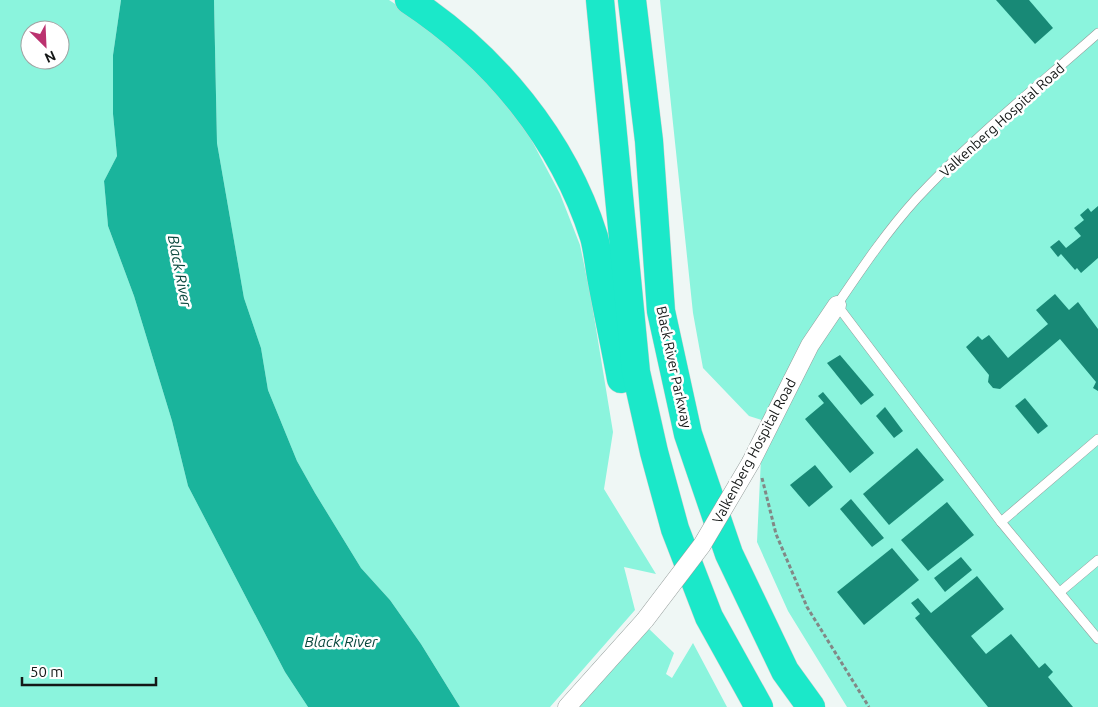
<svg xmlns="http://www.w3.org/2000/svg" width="1098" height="707" font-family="Ubuntu,sans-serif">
<rect width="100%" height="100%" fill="#eff7f5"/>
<g fill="#8bf4dd" fill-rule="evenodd">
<path d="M0 0H121L113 55V114L117 156 104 181 108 226 134 296 172 421 188 486 285 672 308 707H0ZM30 30H60V60H30Z"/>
<polygon points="214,0 389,0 412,15 489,81 523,124 560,194 580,245 591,298 613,432 604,489 656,574 624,567 635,610 550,707 460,707 421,644 390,600 361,568 315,493 297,461 268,390 261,348 244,298 217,143"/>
<polygon points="660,0 1098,0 1098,707 847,707 788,611 757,542 761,458 777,425 749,416 703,368 693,313"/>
<polygon points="647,627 674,653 666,674 672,678 693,643 727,707 578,707"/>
</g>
<polygon fill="#1ab49c" points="121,0 214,0 217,143 244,298 261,348 268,390 297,461 315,493 361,568 390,600 421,644 460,707 308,707 285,672 188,486 172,421 134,296 108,226 104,181 117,156 113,114 113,55"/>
<g fill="#188976">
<polygon points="996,0 1029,0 1053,28 1035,44"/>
<polygon points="1098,206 1098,258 1081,273 1077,268 1075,270 1061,254 1058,257 1050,247 1059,240 1066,248 1081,236 1074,228 1084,220 1080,215 1088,208 1091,212"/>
<polygon points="1055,294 1069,310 1078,302 1098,329 1098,391 1093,388 1096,382 1060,339 1000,389 993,388 988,382 989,375 966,347 978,336 982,340 989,335 1008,358 1048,324 1036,310"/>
<polygon points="840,355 874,395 861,405 827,363"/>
<polygon points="823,392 874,453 850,473 805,419 824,403 818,396"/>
<polygon points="1025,398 1048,426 1038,434 1015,406"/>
<polygon points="885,407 903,431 894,438 876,416"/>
<polygon points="917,448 944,480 889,525 863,494"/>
<polygon points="815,465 833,487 809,507 790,485"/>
<polygon points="851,499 884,538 872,547 840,509"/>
<polygon points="947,502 974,535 928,571 901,540"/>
<polygon points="892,548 919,580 864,625 837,592"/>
<polygon points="961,557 972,570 945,592 934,578"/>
<polygon points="977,576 1004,609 971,636 986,654 1011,634 1039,668 1045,663 1053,672 1048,677 1073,707 988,707 915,618 920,614 911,603 918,598 931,613"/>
</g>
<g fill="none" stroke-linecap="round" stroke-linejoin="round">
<g stroke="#949c9a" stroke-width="10">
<g id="service">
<path d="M1098 33C1037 87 973 138 917 198 887 231 862 268 837 305L1001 522 1098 639"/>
<polyline points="1001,522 1098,439"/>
<polyline points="1060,592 1098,560"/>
</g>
</g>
<g stroke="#949c9a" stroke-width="19">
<g id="minor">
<polyline points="751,462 810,345 837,305"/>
<polyline points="567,707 645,620"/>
</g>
</g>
<g stroke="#d0d1d0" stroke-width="29">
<g id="motorway">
<path d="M409 0C494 56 563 139 594 237 598 252 599 267 602 282 608 314 615 346 621 379"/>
<polyline points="600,0 636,372 654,452 675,529 709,617 759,707"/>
<polyline points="632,0 649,141 661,311 688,434 729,554 785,671 811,707"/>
</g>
</g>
<polyline stroke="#828886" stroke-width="3" stroke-dasharray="4 2.5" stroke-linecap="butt" points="762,478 776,534 807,607 869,707"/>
<use href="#service" stroke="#fff" stroke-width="9"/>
<use href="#minor" stroke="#fff" stroke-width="18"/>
<use href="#motorway" stroke="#1be8c9" stroke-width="28"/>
<g stroke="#949c9a" stroke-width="19" stroke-linecap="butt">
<polyline id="minor-bridge" points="645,620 702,545 751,462"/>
</g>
<use href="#minor-bridge" stroke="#fff" stroke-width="18"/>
</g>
<g text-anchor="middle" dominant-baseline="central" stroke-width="5" stroke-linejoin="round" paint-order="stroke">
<g font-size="14" fill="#141716" stroke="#fff">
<text transform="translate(1002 120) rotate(-42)">Valkenberg Hospital Road</text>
<text transform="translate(674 367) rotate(78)">Black River Parkway</text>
<text transform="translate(754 451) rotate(-62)">Valkenberg Hospital Road</text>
</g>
<g font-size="15" font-style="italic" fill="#08463c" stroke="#fff">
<text transform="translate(180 271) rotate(79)">Black River</text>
<text x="341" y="641">Black River</text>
</g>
</g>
<g transform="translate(45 45) rotate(156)"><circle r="24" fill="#ffffff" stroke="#a1a2a2"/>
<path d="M0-4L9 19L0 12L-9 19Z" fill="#bb326f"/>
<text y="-8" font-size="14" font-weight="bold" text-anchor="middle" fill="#141716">N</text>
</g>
<path d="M22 677v8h134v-8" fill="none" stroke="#141716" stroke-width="2.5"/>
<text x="30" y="677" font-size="15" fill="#141716" stroke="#ffffff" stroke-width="4" paint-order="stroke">50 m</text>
</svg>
